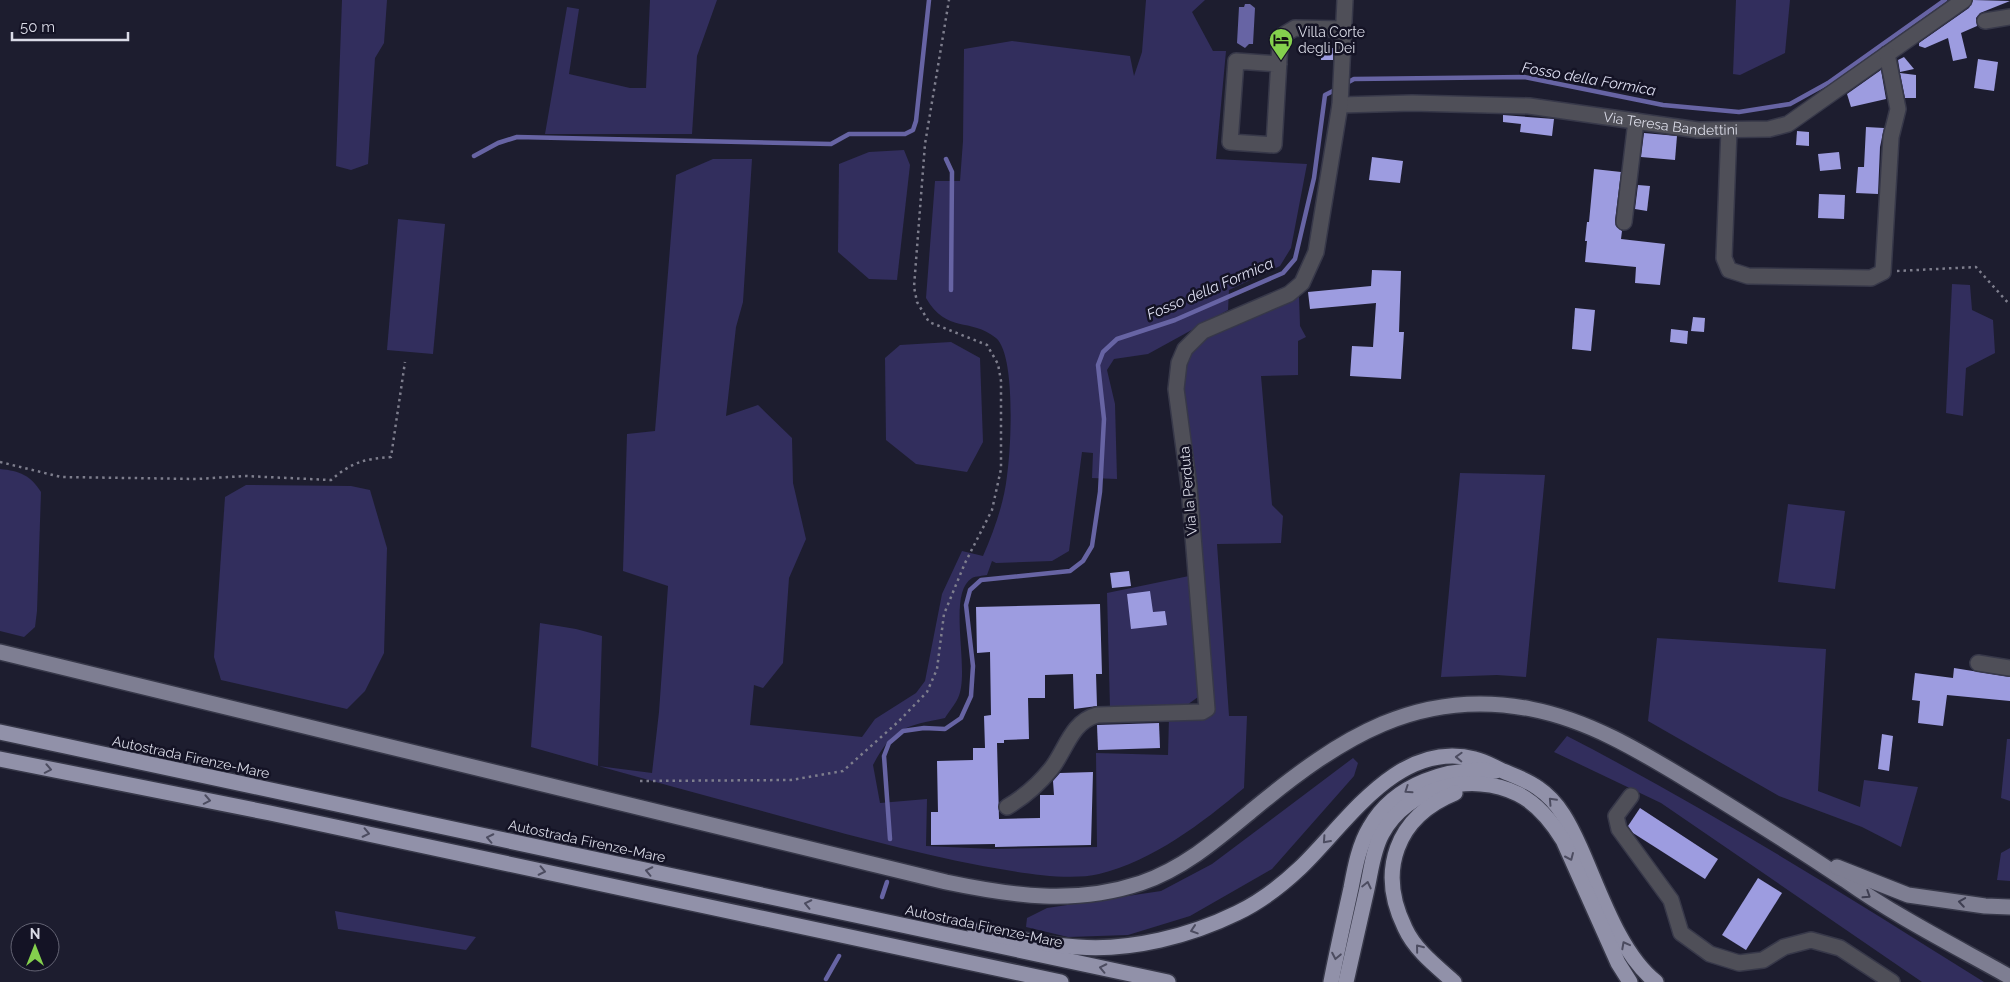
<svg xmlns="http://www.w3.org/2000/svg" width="2010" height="982" font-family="Raleway,sans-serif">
<rect width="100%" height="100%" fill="#1d1d2f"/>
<g fill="#322e5d">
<polygon points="342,0 387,0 384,43 375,58 368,164 351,170 336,166"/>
<polygon points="650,0 717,0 697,56 692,134 545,134 567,7 579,9 569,74 630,88 646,88"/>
<path d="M1146 0H1205L1192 12 1213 51H1226L1216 159 1307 164 1291 248 1280 266 1229 290 1228 310 1148 354 1114 359 1107 370 1115 404 1117 479 1092 478 1093 453 1082 452 1069 551 1052 561 996 563 992 561 987 575C983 576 976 576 972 578 946 594 971 671 958 698 955 705 949 711 945 718 906 726 893 727 873 765L880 803 927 799 926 846 993 849 1097 847 1096 753 1168 755 1169 717 1213 716 1183 378C1184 367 1185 355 1195 347 1221 323 1266 310 1299 296L1300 326 1306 337 1298 341V375L1261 376 1272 505 1283 516 1281 543 1217 544 1229 716H1247L1244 788C1202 823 1153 861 1099 874 1074 880 1037 875 1012 871 937 859 864 839 791 819 704 795 618 772 531 747L540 623 576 629 602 636 598 766 652 773 659 712 668 586 623 571 627 434 655 431 676 175 713 159H752L743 302 736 327 726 416 758 405 792 438 793 483 806 539 789 578 783 663 763 688 754 685 750 725 862 737 875 719 916 693 925 681 942 594 962 551 983 556C994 531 1004 503 1007 476 1011 450 1016 355 996 338 970 317 947 334 926 298L935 181H960L963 141 964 49 1012 41 1130 56 1134 76 1142 52Z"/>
<polygon points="1736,0 1790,0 1785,53 1740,75 1733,74"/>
<polygon points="904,150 910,165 897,280 869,279 838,252 839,164 869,152"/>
<polygon points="398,219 445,224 433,354 387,350"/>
<polygon points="1952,284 1970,285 1972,310 1993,320 1995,353 1966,368 1963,416 1946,413"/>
<polygon points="951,342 980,358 983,442 967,472 916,464 886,440 885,358 900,345"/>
<path d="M0 469C20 471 30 475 41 492L37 611 35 627 24 637 0 631Z"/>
<polygon points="1460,473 1545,475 1526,677 1497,675 1441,677"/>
<polygon points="246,485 351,486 370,490 387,548 384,653 365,691 347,709 221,680 214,657 225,497"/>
<polygon points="1788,504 1845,511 1835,589 1778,582"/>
<polygon points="1189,576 1200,689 1198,697 1187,705 1110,708 1107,593"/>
<polygon points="1657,638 1826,649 1818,791 1860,807 1864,780 1918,787 1901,847 1862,827 1779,796 1648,721"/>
<path d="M1567 736C1710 810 1847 896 1984 982H1922L1661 803 1554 752Z"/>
<polygon points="2007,739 2010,739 2010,801 2001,798"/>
<polygon points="1353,758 1358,763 1354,776 1272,869 1190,916 1128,935 1068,937 1026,927 1027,918 1047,908 1161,891 1212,864"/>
<polygon points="2010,848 2010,881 1997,880 2001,853"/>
<polygon points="335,911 476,937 466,950 338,929"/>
</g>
<polygon fill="#6764a4" points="1245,4 1250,4 1255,8 1253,44 1249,44 1245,48 1237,43 1239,7 1244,7"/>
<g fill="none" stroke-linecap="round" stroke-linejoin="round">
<g stroke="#6764a4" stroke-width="4.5">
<polyline points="1343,85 1354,79 1524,77 1663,105 1739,112 1790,104 1828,83 1945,0"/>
<polyline points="474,156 498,143 517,137 831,144 849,134 905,134 913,130 916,121 929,0"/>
<polyline points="946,159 952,172 951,290"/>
<polyline points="890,839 884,756 889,743 903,731 924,728 945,729 961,718 971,696 973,666 966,605 970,590 981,580 1070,571 1083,561 1092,546 1100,492 1104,419 1098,365 1103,352 1117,339 1175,320 1283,273 1295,259 1314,178 1325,95 1337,89"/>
<polyline points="882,897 887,882"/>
<polyline points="826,979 839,956"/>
</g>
</g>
<g fill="#9d9ce0">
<polygon points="1973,0 2010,1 1980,13 1976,18 1977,26 1961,33 1967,58 1953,61 1948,38 1925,48 1919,46 1919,43 1969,8"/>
<rect x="1321" y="48" width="12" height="12"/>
<polygon points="1904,57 1914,69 1900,72 1898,60"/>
<polygon points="1978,59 1998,62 1994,91 1974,88"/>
<polygon points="1881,70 1886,99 1851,107 1847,94"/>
<polygon points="1900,73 1916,75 1916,98 1905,98"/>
<polygon points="1503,115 1554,119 1552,136 1520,132 1521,124 1503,122"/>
<polygon points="1866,127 1884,128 1880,147 1878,194 1856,193 1858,167 1864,167"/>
<polygon points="1797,131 1809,132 1809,146 1796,145"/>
<polygon points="1644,133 1677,136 1675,160 1641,157"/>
<polygon points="1839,152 1841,169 1820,171 1818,154"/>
<polygon points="1372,157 1403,161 1400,183 1369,180"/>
<polygon points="1594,169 1621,172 1615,221 1616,226 1622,231 1621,239 1665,244 1660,285 1635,283 1636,267 1585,262 1587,241 1585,241 1587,222 1589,222"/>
<polygon points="1638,185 1650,186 1647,211 1635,209"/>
<polygon points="1819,194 1845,195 1844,219 1818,218"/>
<polygon points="1372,270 1401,271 1399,332 1404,332 1401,379 1350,376 1352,346 1373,347 1376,303 1310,309 1308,292 1371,286"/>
<polygon points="1575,308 1595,310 1591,351 1572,349"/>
<polygon points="1693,317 1705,318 1704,332 1691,331"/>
<polygon points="1671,329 1688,331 1687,344 1670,342"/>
<polygon points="1129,571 1131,586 1112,588 1110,573"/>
<polygon points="1150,591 1153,612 1165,611 1167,625 1131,629 1127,594"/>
<polygon points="1100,604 1102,674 1096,674 1097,706 1074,709 1073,674 1045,675 1045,698 1028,698 1029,739 1004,740 1004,743 997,743 999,819 1040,818 1040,795 1054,795 1053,781 1060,773 1093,772 1091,845 995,847 995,844 931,845 931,812 938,812 937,761 973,760 973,748 985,748 984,716 991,715 990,652 977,653 976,607"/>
<polygon points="1954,668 2010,677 2010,701 1947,695 1943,726 1918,723 1920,701 1912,700 1915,673 1953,678"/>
<polygon points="1159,723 1160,748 1098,750 1097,725"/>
<polygon points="1882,734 1893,736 1889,771 1878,769"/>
<polygon points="1640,808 1718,859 1705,879 1633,833 1628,826"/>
<polygon points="1758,878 1782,893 1746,950 1722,935"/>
</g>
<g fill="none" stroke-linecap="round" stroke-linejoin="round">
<g stroke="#373849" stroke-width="18">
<g id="minor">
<polyline points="1985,21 2010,17"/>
<polyline points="1279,64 1236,61 1230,142 1274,145 1280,43 1285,34 1295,28 1344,29"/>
<path id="s1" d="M1340 105 1412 103 1529 106 1698 130 1769 129 1788 124 1964 0"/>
<polyline points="1729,130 1724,258 1729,270 1748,276 1871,278 1883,272 1891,137 1898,109 1887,54"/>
<polyline points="1624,222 1636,121"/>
<polyline points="1978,663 2010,668"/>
<polyline points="1631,796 1616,816 1619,829 1671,900 1681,933 1710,954 1739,963 1763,960 1784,947 1811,940 1840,948 1892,982"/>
<path d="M1007 807C1024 797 1038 785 1051 769 1066 750 1071 722 1097 715L1202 712 1207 709 1189 486 1176 389 1179 363 1185 349 1203 331 1289 294 1302 283 1316 252 1340 105 1345 0"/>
</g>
</g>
<g stroke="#373849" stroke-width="18">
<g id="major">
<path d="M0 652 946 882C1013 896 1075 905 1141 883 1185 868 1220 837 1255 808 1340 738 1418 687 1531 709 1593 721 1646 755 1699 787 1748 817 1797 848 1845 880 1897 917 1955 946 2010 977"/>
<polyline points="1837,867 1908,895 1985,906 2010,907"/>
</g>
</g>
<g stroke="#373849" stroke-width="18">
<g id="highway">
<polyline points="0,732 1168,982"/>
<polyline points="0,759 270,813 1061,982"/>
<path d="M975 931C1009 937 1043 945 1078 947 1131 951 1190 936 1237 913 1260 902 1282 885 1300 868 1347 823 1398 739 1475 759 1485 761 1494 767 1503 771 1515 776 1527 780 1538 788 1559 802 1570 825 1580 847 1599 889 1619 953 1656 982"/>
<path d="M1331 982C1337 951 1344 920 1351 888 1355 867 1359 845 1370 827 1395 783 1449 767 1496 771"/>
<path d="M1346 982C1353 951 1360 920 1367 889 1371 871 1373 850 1382 834 1407 787 1472 771 1518 794 1538 804 1552 822 1563 840L1618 963 1630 982"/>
<path d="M1454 982C1436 966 1415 950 1405 928 1377 871 1396 817 1455 793"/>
</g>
</g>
<g stroke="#7e7e8d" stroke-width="2.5" stroke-dasharray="2.5 4" stroke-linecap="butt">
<polyline points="1897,271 1976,267 2010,305"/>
<path d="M0 462 61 477 197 479 245 476 331 480C352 462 364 459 391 457L405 362"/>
<polyline points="640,781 791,780 843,771 898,722 927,692 937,669 944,614 965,563 992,510 1001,469 1001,381 998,364 987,345 929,322 917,302 914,287 925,144 949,0"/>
</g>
<use href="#minor" stroke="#4f4f58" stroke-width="15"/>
<use href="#major" stroke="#7e7e92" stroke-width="15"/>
<use href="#highway" stroke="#9191a9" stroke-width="15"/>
</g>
<defs><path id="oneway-chevron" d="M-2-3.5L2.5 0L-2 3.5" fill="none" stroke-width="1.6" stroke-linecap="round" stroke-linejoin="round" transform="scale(1.25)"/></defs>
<g stroke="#4c4c60">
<use href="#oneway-chevron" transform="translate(1459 757) rotate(-178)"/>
<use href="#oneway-chevron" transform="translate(48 769) rotate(11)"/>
<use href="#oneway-chevron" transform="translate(1408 790) rotate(146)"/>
<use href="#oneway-chevron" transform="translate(207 800) rotate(11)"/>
<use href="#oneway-chevron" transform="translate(1552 801) rotate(-133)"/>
<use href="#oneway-chevron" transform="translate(366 833) rotate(12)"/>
<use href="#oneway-chevron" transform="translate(490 838) rotate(-168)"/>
<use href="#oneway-chevron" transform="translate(1326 840) rotate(132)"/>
<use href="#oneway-chevron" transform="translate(1570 857) rotate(66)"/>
<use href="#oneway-chevron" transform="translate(542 871) rotate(12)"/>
<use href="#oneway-chevron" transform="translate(649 871) rotate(-168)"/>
<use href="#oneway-chevron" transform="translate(1367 885) rotate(-77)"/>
<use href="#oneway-chevron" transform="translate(808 904) rotate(-168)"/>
<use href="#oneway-chevron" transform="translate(1194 930) rotate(162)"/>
<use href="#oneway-chevron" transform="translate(1625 945) rotate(-118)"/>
<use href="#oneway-chevron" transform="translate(1419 948) rotate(-129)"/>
<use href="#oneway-chevron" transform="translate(1336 956) rotate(101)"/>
<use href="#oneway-chevron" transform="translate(1103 968) rotate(-168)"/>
</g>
<g stroke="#3e3e51">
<use href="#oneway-chevron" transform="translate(1867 895) rotate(33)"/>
<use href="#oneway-chevron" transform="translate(1962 902) rotate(-171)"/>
</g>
<defs>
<g id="hotel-pin" transform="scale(1.25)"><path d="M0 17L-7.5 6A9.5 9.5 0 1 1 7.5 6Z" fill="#84d04d" stroke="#141325"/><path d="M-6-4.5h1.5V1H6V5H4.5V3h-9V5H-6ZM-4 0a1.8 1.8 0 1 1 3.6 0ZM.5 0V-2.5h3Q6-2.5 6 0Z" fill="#111"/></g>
</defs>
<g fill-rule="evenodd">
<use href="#hotel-pin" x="1281" y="40"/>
</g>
<g text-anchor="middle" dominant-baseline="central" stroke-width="5" stroke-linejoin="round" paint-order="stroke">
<g font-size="14" fill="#dadbe7" stroke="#141325" text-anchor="start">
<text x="1298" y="32">Villa Corte<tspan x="1298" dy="16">degli Dei</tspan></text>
</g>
<g font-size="14" fill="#dadbe7" stroke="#141325">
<text stroke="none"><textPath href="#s1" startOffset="332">Via Teresa Bandettini</textPath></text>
<text transform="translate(1188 491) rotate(-95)">Via la Perduta</text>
<text transform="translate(191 757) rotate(12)">Autostrada Firenze-Mare</text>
<text transform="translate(587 841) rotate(12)">Autostrada Firenze-Mare</text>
<text transform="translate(984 926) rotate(12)">Autostrada Firenze-Mare</text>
</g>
<g font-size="15" font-style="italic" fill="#dddef1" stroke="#141325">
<text transform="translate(1589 79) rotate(10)">Fosso della Formica</text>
<text transform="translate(1210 289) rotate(-23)">Fosso della Formica</text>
</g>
</g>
<g transform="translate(35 947)"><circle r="24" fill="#141325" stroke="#636373"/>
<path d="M0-4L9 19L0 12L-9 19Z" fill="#84d04d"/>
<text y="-8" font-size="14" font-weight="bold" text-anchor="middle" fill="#dadbe7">N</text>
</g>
<path d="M12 32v8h116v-8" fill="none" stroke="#dadbe7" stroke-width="2.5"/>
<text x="20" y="32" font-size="15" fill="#dadbe7" stroke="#141325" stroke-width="4" paint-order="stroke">50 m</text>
</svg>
